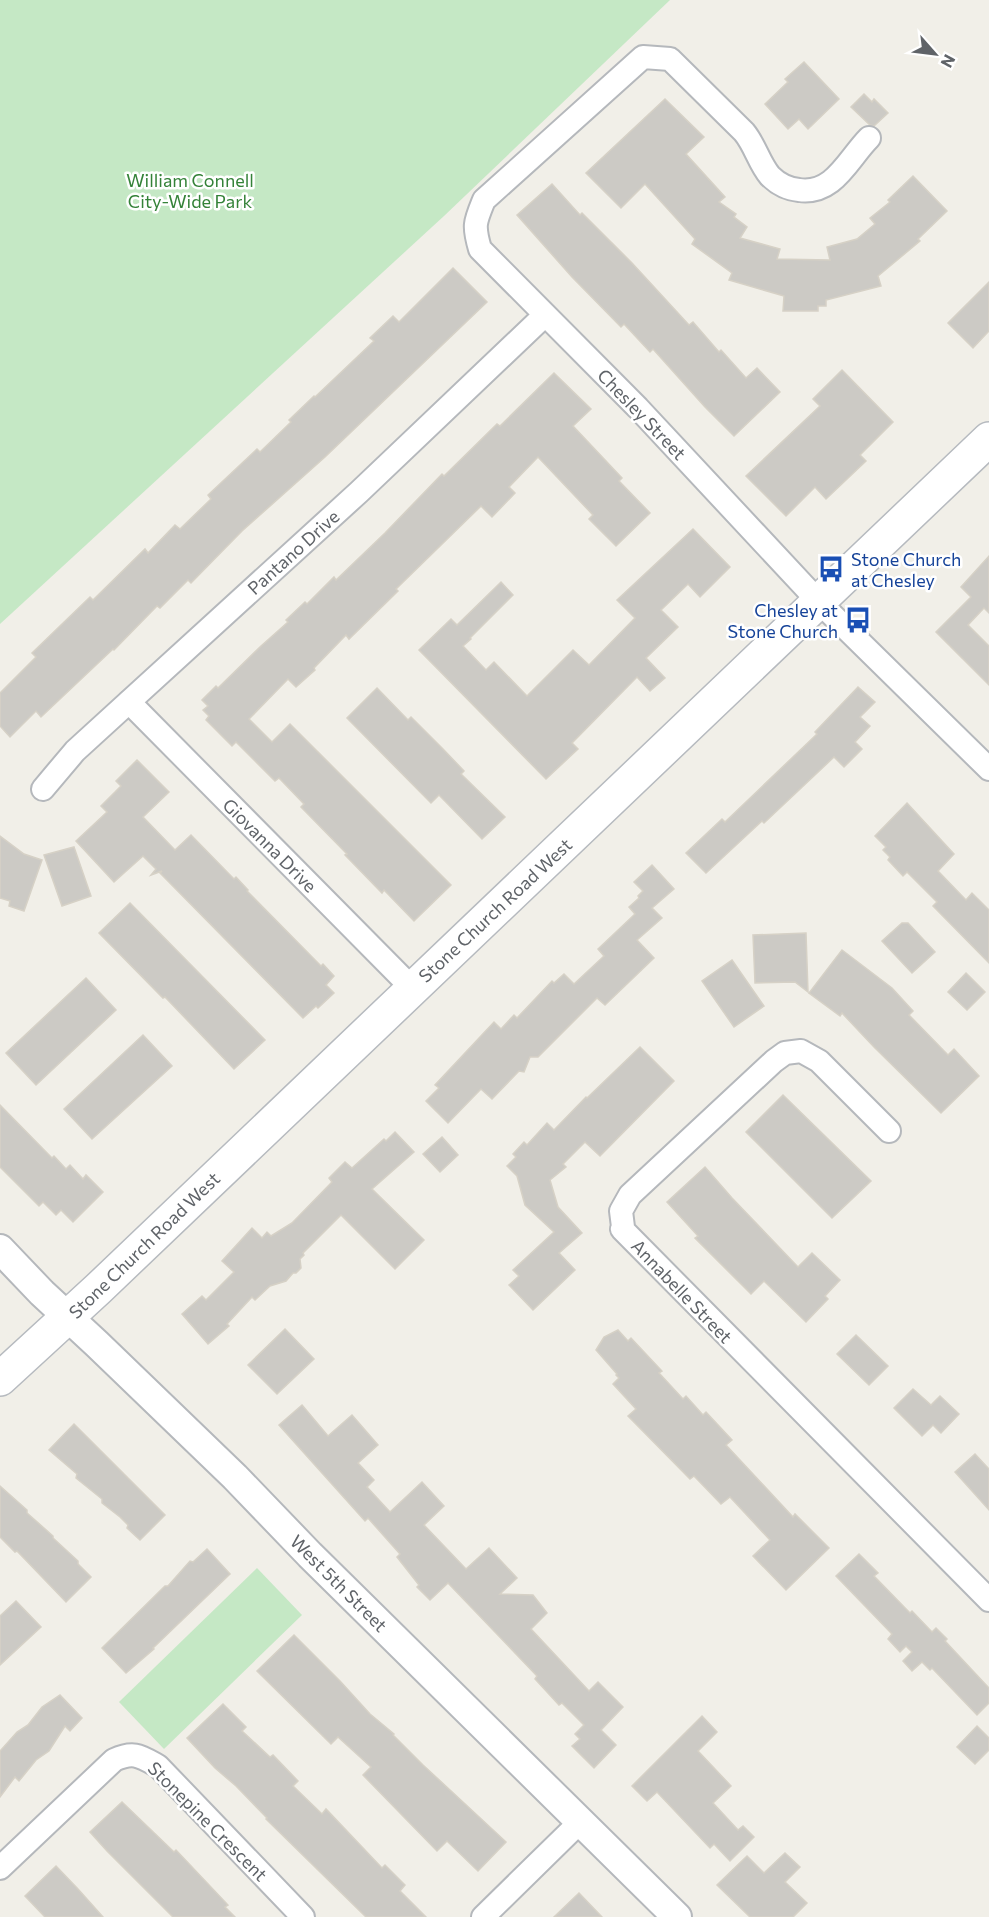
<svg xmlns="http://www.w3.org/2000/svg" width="989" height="1917" font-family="Commissioner,sans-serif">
<rect width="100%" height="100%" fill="#f1efe8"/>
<g fill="#c5e8c5">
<polygon points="0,0 670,0 444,216 0,624"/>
<polygon points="257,1568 302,1615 164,1749 119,1702"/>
</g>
<g fill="#cccac5" stroke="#d6d1c6" stroke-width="1.5">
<polygon points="804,62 839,99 808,129 799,119 788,129 765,104 788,82 785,79"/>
<polygon points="864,94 872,102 874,99 888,113 874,126 870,125 851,107"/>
<polygon points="665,99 704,137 686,154 725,197 719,202 736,214 734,217 747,227 740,238 780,249 777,259 830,260 827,247 857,239 875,224 870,218 890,202 888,200 913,176 947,211 918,239 920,241 878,276 881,286 826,300 826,306 818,306 818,311 783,311 784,296 729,280 732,273 692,244 695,239 645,184 621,208 586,173"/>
<polygon points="552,184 580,215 582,213 632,263 689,325 693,322 719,352 721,350 746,378 757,368 780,392 734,436 705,407 653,349 650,352 624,324 621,327 572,277 517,215"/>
<polygon points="453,268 487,302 325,457 242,531 191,583 188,580 160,608 157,606 114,650 113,649 41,717 36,711 10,737 0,726 0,693 36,657 32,653 90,597 93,600 145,549 148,553 175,525 180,529 211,499 208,495 257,449 260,452 291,422 289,420 314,396 315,397 374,341 370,338 393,316 399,322"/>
<polygon points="989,282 989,331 973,348 948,323"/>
<polygon points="842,370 893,422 860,455 866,461 826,499 815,487 786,516 746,476 820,406 813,399"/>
<polygon points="554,373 591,409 573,426 622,478 619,481 650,513 616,546 589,519 593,515 538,457 509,487 515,493 492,517 481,506 396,589 398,591 349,639 346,635 314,668 315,670 296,687 288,679 249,719 272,742 290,724 451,885 414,921 384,890 382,893 345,855 347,854 301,807 304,804 279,778 275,781 236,742 232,746 206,720 209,716 203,710 208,706 202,700 216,686 218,688 261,646 288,622 286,620 305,602 307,604 334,577 336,580 385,533 442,474 444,476 497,424 500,426"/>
<polygon points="693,529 730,567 700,597 688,584 661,610 678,627 646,658 665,678 650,691 637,677 572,743 578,749 546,779 419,650 451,619 457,625 501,582 513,595 470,638 471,639 463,646 486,670 494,662 527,696 573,650 589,665 635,618 617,600"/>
<polygon points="989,556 989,613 984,608 968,625 989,646 989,685 936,632 971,597 961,587"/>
<polygon points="858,687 875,702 860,717 870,726 855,742 862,749 844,767 834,757 764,823 762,821 706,873 686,853 722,819 725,822 817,734 815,732"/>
<polygon points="377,688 408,720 411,717 443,749 464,771 461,774 505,817 482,839 439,795 431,803 347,718"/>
<polygon points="137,760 169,792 143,817 175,850 191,835 234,879 236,877 248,890 247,891 321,966 323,964 334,976 326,985 334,993 318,1008 316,1006 303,1018 160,873 162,871 151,875 156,869 143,856 114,882 76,841 107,812 101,806 121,786 116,781"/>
<polygon points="907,803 954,854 938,871 966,900 972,893 989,910 989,963 933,906 937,902 907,872 903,876 888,860 890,857 883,850 886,847 875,836"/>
<polygon points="0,836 24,854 42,860 24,911 9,906 10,901 0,898"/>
<polygon points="74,847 91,896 62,906 44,855"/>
<polygon points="652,865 674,889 652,908 662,918 637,940 654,958 605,1005 597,998 538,1057 530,1057 524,1072 519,1071 492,1099 481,1089 448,1123 426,1101 439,1088 435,1085 494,1022 501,1029 514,1015 517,1018 552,981 554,983 564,974 574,984 604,956 598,949 635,914 629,907 639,898 638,896 643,891 634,882"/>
<polygon points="130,903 265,1040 234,1069 165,997 163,998 99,933"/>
<polygon points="902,923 908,923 935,952 912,973 882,941"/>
<polygon points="806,933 808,992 795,982 755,983 753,935"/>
<polygon points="842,950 892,988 913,1011 909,1015 948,1055 954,1049 979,1076 941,1113 874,1047 842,1013 840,1016 809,993"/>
<polygon points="732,960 764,1006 734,1027 702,981"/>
<polygon points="966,973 985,992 967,1010 948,992"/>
<polygon points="86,978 116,1010 36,1085 6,1053"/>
<polygon points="143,1035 172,1066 92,1139 64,1109"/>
<polygon points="640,1047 674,1081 600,1156 585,1142 563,1164 566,1167 550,1180 558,1207 582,1233 559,1253 575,1270 533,1310 509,1285 519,1276 513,1270 554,1232 525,1205 517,1176 507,1166 516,1157 513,1154 524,1142 527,1145 547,1123 554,1130 586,1097 587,1098"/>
<polygon points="783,1095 871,1181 832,1218 746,1132"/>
<polygon points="0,1105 52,1158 54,1156 66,1169 70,1165 83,1179 86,1175 103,1192 73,1222 61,1210 56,1215 43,1202 39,1206 0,1167"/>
<polygon points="395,1132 414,1152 372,1189 424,1240 395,1269 341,1215 303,1253 304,1255 300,1259 301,1268 296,1273 293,1273 286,1281 270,1286 255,1300 252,1297 227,1324 229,1326 208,1344 182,1314 202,1296 206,1300 234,1272 222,1261 252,1228 262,1238 267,1232 271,1236 292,1223 332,1182 329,1178 345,1162 352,1168 384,1139 386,1141"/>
<polygon points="442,1137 458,1155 440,1172 423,1154"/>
<polygon points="705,1167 732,1198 798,1267 812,1253 840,1280 825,1296 828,1299 806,1322 764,1281 751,1294 695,1238 698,1236 667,1202"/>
<polygon points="285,1329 314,1359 277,1394 248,1365"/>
<polygon points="618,1330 628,1341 631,1338 662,1371 659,1373 683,1399 686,1396 703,1415 706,1412 732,1440 726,1445 793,1517 795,1514 829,1548 786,1590 753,1556 770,1540 730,1497 721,1504 694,1476 690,1479 628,1416 636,1409 613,1384 619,1378 616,1375 617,1374 596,1350 604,1337"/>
<polygon points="856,1335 888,1366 869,1385 837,1354"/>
<polygon points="913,1389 931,1405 940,1396 959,1414 941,1433 933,1425 922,1436 894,1408"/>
<polygon points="302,1405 328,1436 352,1415 378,1445 358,1463 374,1480 367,1487 390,1512 422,1482 444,1506 424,1525 466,1569 489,1548 517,1578 500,1594 533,1595 547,1613 531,1629 589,1691 598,1682 623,1707 601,1730 616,1745 594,1768 572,1746 580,1739 575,1734 584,1725 562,1703 559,1705 535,1679 537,1676 448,1583 430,1600 417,1587 419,1585 397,1557 400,1554 368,1518 365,1521 279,1425"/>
<polygon points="74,1424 165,1515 140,1540 127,1528 128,1525 120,1517 102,1503 102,1499 76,1478 77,1474 49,1450"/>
<polygon points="975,1454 989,1469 989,1510 955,1472"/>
<polygon points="0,1486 27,1510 27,1513 53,1536 53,1538 78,1561 78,1564 91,1577 66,1602 17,1551 15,1552 0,1537"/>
<polygon points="207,1549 230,1574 153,1648 154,1649 126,1673 102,1648 165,1586 168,1586 190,1561 193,1562"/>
<polygon points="859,1554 878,1573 874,1576 910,1613 912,1611 932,1632 936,1628 947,1639 945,1641 989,1688 989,1703 977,1715 932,1668 930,1670 922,1662 912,1671 903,1661 912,1652 906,1646 900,1652 888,1639 892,1634 836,1576"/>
<polygon points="16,1601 41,1627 0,1665 0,1616"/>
<polygon points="294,1635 340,1681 370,1714 394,1734 393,1735 423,1765 506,1842 478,1871 447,1841 437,1851 363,1775 371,1767 338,1737 331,1744 257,1671"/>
<polygon points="60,1695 82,1718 70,1731 65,1726 49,1751 36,1760 19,1781 15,1777 0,1797 0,1751 17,1732 28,1725 42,1707"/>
<polygon points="223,1704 246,1727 242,1731 270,1757 273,1755 298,1781 293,1786 322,1814 326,1809 382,1868 385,1865 405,1885 400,1891 426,1917 366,1917 266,1819 267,1818 236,1786 215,1768 187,1738"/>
<polygon points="702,1716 717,1732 698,1751 731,1786 713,1803 738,1830 743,1826 754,1837 730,1861 714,1844 710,1848 657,1792 647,1801 632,1786"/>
<polygon points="977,1726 989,1738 989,1750 975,1764 957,1747"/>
<polygon points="122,1802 174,1852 176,1850 228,1905 225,1907 235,1917 173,1917 107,1851 90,1832"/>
<polygon points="785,1853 800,1867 785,1882 807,1903 793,1917 750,1917 717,1885 747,1856 764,1873"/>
<polygon points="56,1866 78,1889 103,1917 45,1917 25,1896"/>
<polygon points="579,1893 602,1917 554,1917"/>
</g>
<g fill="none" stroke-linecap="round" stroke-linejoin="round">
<g stroke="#b5b8bc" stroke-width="26">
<g id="minor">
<path d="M869 138C848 159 834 195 799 190 788 189 778 184 770 176 759 163 755 145 744 132L670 59 643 57 484 200C475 222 473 225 480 249L638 408 819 602 989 769"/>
<polyline points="129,702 412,988"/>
<polyline points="43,789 75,751 359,492 545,315"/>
<polyline points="889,1131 819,1061 801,1051 785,1053 774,1061 630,1195 621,1211 623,1227 622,1229 989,1600"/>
<path d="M0 1868 114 1760C134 1751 140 1756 158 1766L303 1917"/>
<polyline points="483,1917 581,1821"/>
</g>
</g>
<g stroke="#b5b8bc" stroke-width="32">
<polyline id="tertiary" points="0,1249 42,1293 97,1344 235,1477 310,1555 677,1917"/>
</g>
<g stroke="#b6babf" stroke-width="36">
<polyline id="secondary" points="0,1379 98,1289 989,439"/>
</g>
<use href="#minor" stroke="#fff" stroke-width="22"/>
<use href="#tertiary" stroke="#fff" stroke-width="28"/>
<use href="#secondary" stroke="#fff" stroke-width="33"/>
</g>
<defs>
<g id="bus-bare" transform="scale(2.07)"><path d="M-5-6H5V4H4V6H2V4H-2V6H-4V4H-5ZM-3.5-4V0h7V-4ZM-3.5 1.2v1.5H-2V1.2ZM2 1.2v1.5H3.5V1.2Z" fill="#1a4fb4" stroke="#fff" stroke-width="2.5" paint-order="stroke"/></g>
</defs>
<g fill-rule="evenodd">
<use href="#bus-bare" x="831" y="569"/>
<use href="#bus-bare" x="858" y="620"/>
</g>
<g text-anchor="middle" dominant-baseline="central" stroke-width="5" stroke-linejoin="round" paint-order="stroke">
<g font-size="18" fill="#348238" stroke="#fff">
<text x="190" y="180">William Connell<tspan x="190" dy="21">City-Wide Park</tspan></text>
</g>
<g font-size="18" fill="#5f6368" stroke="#fff">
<text transform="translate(642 414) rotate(46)">Chesley Street</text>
<text transform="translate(293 552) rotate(-42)">Pantano Drive</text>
<text transform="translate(270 845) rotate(45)">Giovanna Drive</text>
<text transform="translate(495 910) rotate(-43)">Stone Church Road West</text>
<text transform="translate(144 1245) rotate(-44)">Stone Church Road West</text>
<text transform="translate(682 1291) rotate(46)">Annabelle Street</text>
<text transform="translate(339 1583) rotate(45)">West 5th Street</text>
<text transform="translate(208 1821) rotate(45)">Stonepine Crescent</text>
</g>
<g font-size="18" fill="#164399" stroke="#fff" text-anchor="start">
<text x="851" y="559">Stone Church<tspan x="851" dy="21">at Chesley</tspan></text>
<text x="838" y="610" text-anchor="end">Chesley at<tspan x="838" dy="21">Stone Church</tspan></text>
</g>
</g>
<g transform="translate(935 54) rotate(118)" stroke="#ffffff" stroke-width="4.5" paint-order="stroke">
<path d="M0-4.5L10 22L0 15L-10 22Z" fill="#5f6368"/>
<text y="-9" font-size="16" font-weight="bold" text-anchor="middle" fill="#5f6368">N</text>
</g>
</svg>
